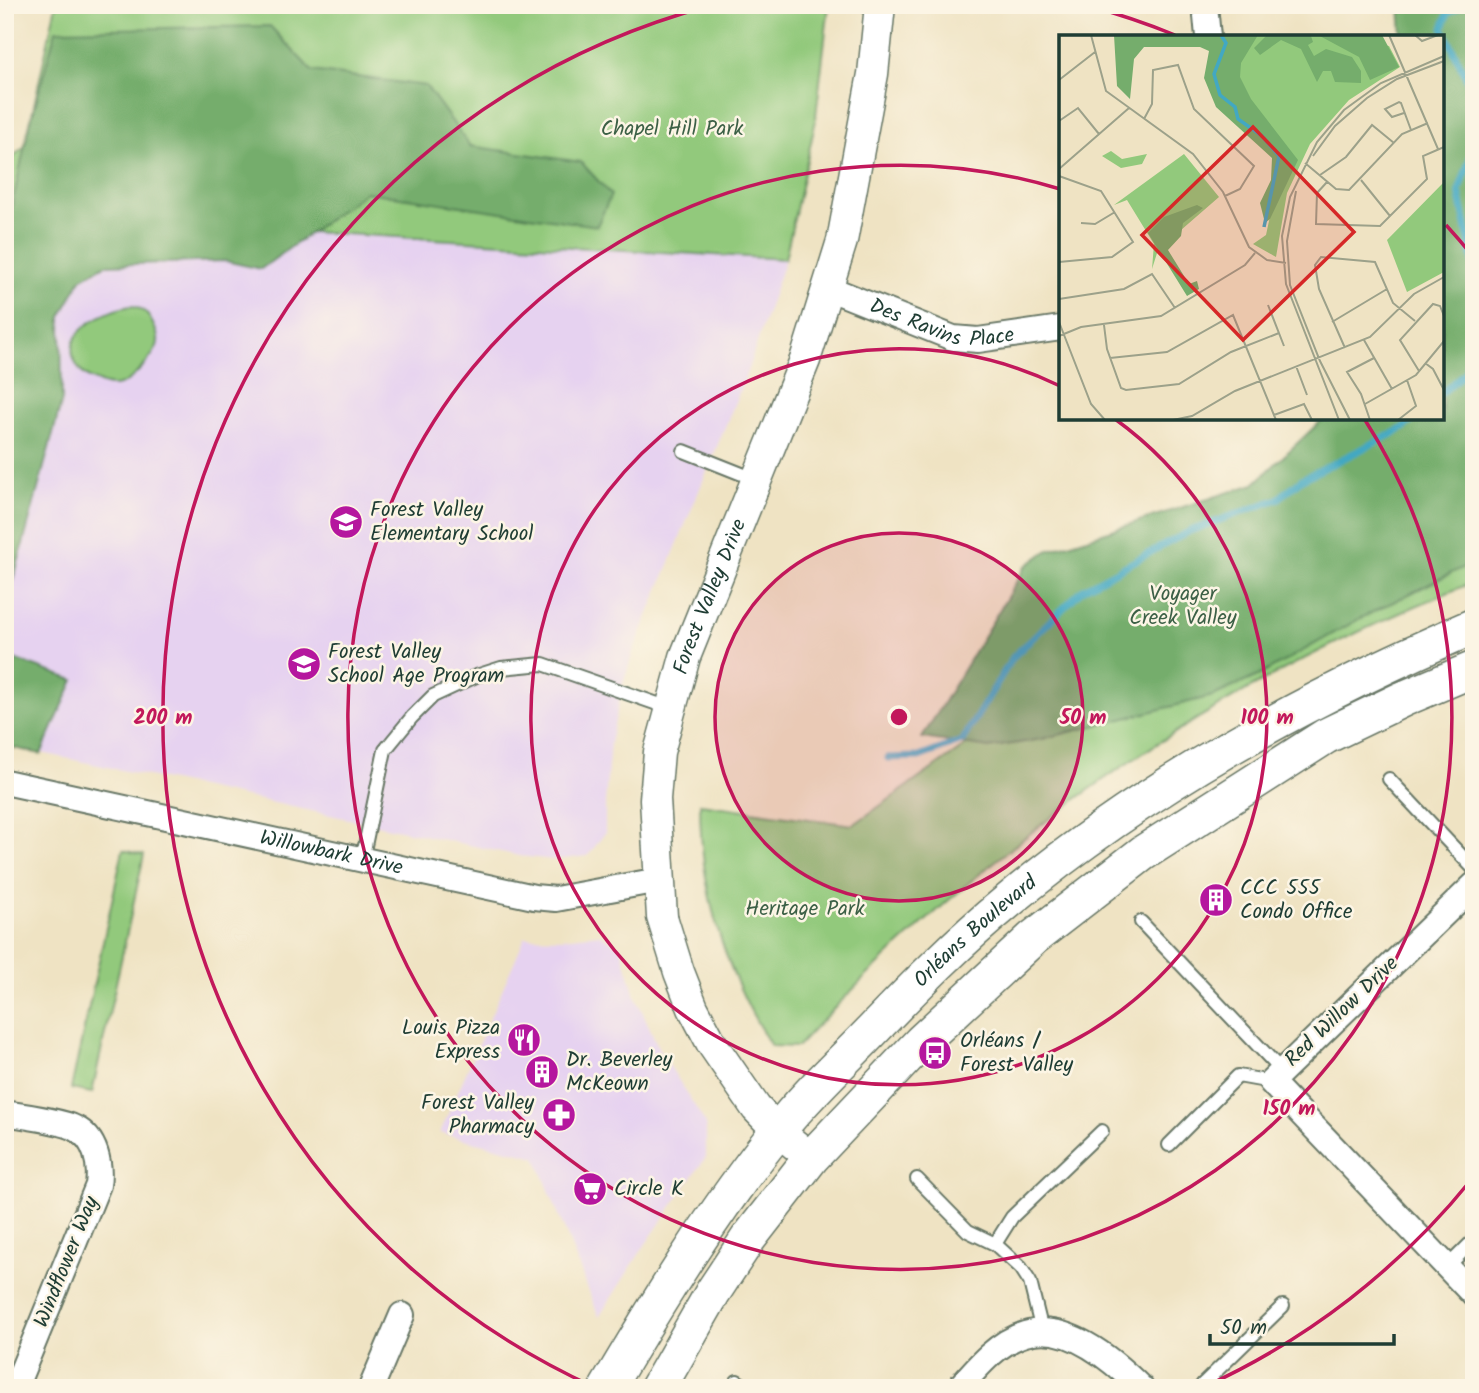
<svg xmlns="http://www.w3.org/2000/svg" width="1479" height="1393" font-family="Kalam,sans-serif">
<rect width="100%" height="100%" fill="#fcf5e5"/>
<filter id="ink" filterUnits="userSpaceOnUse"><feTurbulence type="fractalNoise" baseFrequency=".0143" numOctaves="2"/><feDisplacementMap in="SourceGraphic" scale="14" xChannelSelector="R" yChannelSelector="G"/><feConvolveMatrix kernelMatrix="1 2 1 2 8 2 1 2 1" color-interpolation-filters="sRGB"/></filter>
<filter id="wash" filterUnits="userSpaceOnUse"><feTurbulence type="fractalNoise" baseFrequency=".00686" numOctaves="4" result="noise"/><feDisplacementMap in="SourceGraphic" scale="28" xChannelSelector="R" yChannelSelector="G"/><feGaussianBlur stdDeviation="1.57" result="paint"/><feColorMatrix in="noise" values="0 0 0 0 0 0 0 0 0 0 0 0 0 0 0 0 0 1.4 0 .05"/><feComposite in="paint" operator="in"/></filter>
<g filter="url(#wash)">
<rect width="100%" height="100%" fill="#efe3c3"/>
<g fill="#e6d2f0">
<polygon points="10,215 785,259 745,378 632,655 623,684 610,743 605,803 605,833 588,856 554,860 520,856 5,745 5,237"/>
<polygon points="599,934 621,948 635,995 659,1049 706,1124 706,1157 645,1245 599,1317 536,1157 440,1133 525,937 562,938"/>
</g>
<g fill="#92c97c" stroke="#588358" stroke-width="2">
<polygon points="56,5 829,5 815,124 785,259 10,215 5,218 5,164 25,146"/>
<path d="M132 306C142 308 147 313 152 322 155 328 159 335 158 342 157 354 131 382 119 385 112 387 104 385 98 382 87 378 80 373 75 362 61 331 107 309 132 306Z"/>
<path d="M1474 407V582C1210 686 990 840 797 1047L771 1046C724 971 700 892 700 804L853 825 1195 583Z"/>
<polygon points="123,850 144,855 92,1093 71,1089"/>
</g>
<g fill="#75ad6c" stroke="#4a7550" stroke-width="2">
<polygon points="1400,5 1474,5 1474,562 1361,618 1258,676 1213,696 1042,739 989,748 922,738 1026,566 1047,551 1254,484 1324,418 1442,418 1442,37 1402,37"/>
<polygon points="270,26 312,71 426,86 470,146 581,162 611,195 597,226 366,192 261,269 225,261 105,265 81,279 61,317 62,400 5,611 5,238 28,131 56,30"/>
<polygon points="5,656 74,680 41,754 5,746"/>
</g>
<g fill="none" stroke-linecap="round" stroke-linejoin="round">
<g stroke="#42a8c2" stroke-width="7">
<polyline points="1462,5 1448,13 1443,28 1474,94"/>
<polyline points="1474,147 1459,191 1474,265"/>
<polyline points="1442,393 1465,372 1474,349"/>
<polyline points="888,758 919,757 962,741 1013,657 1083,589 1190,531 1278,499 1302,479 1404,428 1415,418"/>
</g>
</g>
</g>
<g filter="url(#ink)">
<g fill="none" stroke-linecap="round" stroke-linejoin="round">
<g stroke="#687766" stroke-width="16">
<g id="service">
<polyline points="684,451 757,480"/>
<polyline points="1389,779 1474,869"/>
<polyline points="362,860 385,750 412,717 433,696 476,676 501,668 543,664 669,708"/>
<polyline points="1141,922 1281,1070"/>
<polyline points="1169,1145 1238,1076 1271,1082"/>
<polyline points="917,1179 968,1231 995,1244 1021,1268 1030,1282 1042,1331"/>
<polyline points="995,1244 1012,1217 1102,1131"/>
<polyline points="1447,1267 1474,1240"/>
<polyline points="737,1381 748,1388"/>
<polyline points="1203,1384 1283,1306"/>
<polyline points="1200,1388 1203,1384 1216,1384 1222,1388"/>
</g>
</g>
<g stroke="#687766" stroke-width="28">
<g id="minor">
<polyline points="1205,5 1208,37"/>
<path id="s1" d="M828 288 953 338 978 340 1061 328"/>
<path id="s2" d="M5 782 534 897 556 899 659 880"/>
<polyline points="1474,885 1271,1082 1474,1295"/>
<path d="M5 1113C21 1116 62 1121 75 1128 96 1138 101 1165 98 1185L15 1388"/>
<polyline points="371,1388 402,1315"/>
<path d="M959 1388C977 1367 998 1342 1025 1334 1067 1320 1114 1361 1141 1388"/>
</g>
</g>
<g stroke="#687766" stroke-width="33">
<g id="tertiary">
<path id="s3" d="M811 1158 778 1131 756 1108 712 1044 693 1008 679 972 662 917 655 799 659 752 685 657 805 360 842 241 873 74 880 5"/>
</g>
</g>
<g stroke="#687766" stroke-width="38">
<g id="secondary">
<path id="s4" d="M607 1388C659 1300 713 1212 777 1132 805 1096 839 1065 870 1033 914 987 958 942 1007 902 1147 785 1307 698 1474 626"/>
<polyline points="658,1388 713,1292 748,1239 811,1158 921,1042 1033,938 1143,853 1326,736 1403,699 1474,669"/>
</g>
</g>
<use href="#service" stroke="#fff" stroke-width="12"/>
<use href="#minor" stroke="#fff" stroke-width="24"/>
<use href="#tertiary" stroke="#fff" stroke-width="30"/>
<use href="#secondary" stroke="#fff" stroke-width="35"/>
</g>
</g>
<circle cx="899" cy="717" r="184" fill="#c2185b" fill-opacity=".12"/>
<g fill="none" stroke="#c2185b" stroke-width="3.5">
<circle cx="899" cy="717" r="184"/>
<path d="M1115 419A368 368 0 1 1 1060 386"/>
<path d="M1365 420A552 552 0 1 1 1060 189"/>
<path d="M1471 1180A736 736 0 0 1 1204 1387M594 1387A736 736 0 0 1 709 6M1089 6A736 736 0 0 1 1175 35M1446 225A736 736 0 0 1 1471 254"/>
</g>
<defs>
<g id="school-disc" transform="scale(1.75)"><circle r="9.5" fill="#b5179e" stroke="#fcf5e5"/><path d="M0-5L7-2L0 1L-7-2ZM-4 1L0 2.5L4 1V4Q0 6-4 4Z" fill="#fff"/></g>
<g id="building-disc" transform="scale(1.75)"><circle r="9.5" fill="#b5179e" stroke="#fcf5e5"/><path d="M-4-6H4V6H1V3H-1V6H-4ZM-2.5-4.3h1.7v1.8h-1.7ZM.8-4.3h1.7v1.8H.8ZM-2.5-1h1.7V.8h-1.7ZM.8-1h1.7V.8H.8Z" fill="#fff"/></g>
<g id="restaurant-disc" transform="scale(1.75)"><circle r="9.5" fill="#b5179e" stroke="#fcf5e5"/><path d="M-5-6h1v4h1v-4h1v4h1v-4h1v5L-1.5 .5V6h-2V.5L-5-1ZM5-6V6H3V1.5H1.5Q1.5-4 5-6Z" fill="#fff"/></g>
<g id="bus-disc" transform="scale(1.75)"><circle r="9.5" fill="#b5179e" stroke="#fcf5e5"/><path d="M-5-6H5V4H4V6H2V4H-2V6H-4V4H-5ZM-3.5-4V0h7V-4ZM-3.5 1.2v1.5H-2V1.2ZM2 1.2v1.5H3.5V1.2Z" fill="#fff"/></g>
<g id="pharmacy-disc" transform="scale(1.75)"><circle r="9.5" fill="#b5179e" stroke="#fcf5e5"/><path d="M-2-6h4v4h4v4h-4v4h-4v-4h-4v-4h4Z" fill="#fff"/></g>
<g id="supermarket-disc" transform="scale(1.75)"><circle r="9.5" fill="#b5179e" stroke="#fcf5e5"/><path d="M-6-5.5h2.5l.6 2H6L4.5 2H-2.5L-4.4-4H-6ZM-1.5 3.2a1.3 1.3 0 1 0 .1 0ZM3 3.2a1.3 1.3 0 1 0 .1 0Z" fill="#fff"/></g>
</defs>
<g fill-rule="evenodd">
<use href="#school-disc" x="346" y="522"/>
<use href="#school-disc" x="304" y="664"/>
<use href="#building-disc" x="1216" y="900"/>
<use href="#restaurant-disc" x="524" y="1040"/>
<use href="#bus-disc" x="935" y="1053"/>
<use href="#building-disc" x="542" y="1072"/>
<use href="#pharmacy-disc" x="559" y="1115"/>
<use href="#supermarket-disc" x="590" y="1189"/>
</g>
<g text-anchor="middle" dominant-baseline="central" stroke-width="5" stroke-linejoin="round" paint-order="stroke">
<g font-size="21" fill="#3c6046" stroke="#fcf5e5">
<text x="672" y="129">Chapel Hill Park</text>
<text x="1183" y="594">Voyager<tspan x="1183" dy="24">Creek Valley</tspan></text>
<text x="805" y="909">Heritage Park</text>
</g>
<g font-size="21" fill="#1f3d34" stroke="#fcf5e5">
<text stroke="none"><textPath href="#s1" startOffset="121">Des Ravins Place</textPath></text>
<text stroke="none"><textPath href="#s3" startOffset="618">Forest Valley Drive</textPath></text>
<text stroke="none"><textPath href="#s2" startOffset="334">Willowbark Drive</textPath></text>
<text stroke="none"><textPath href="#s4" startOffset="590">Orléans Boulevard</textPath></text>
<text transform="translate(1342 1012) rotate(-44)">Red Willow Drive</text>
<text transform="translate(67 1262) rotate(-68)">Windflower Way</text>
</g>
<g font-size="21" fill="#1f3d34" stroke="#fcf5e5" text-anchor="start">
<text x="370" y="510">Forest Valley<tspan x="370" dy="24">Elementary School</tspan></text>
<text x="328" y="652">Forest Valley<tspan x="328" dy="24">School Age Program</tspan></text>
<text x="1240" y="888">CCC 555<tspan x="1240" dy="24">Condo Office</tspan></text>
<text x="500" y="1028" text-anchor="end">Louis Pizza<tspan x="500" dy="24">Express</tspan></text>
<text x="960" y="1041">Orléans /<tspan x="960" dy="24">Forest Valley</tspan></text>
<text x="566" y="1060">Dr. Beverley<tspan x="566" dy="24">McKeown</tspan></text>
<text x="534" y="1103" text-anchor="end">Forest Valley<tspan x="534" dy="24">Pharmacy</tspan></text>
<text x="614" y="1189">Circle K</text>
</g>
</g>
<g transform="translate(1059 35)">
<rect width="385" height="385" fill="#efe3c3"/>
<path d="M170 0H269L330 11 341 32 290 65 251 109 228 158 217 222 194 209 207 200 225 116 186 81ZM52 116 63 124 88 119 83 129 62 133 43 121ZM125 119 160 162 99 215 93 234 95 209 68 165 55 170ZM385 147V237L348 257 328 205Z" fill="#92c97c"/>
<path d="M55 0H199L182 28 181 42 192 64 239 125 211 184 206 188 201 168 212 145 213 123 157 72 145 43 150 16 141 12H85L75 24 71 64 58 51ZM208 0 252 1 254 7 249 10 255 21 267 14 293 22 302 36V48L276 47 272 36H264L258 47 242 14 222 5 201 20 195 13ZM259 0H323L340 32 311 45 300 22ZM138 170 144 173 124 188 122 201 109 215 130 249 138 246 140 254 128 261 89 198 105 182Z" fill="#75ad6c"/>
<path fill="none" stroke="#42a8c2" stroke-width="3.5" d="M162 0 167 8 155 39 161 60 176 72 179 84 203 101 220 121 205 192"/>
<path fill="none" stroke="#9ca18a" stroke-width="2" d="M32 0 47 56 134 119 164 157 190 212 208 225 227 228M330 0 379 114M356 0 363 6 379 0M0 45 36 17M345 78 333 82 326 74 340 67 342 68 352 95M85 84 93 69 94 35 119 30 135 74 195 131 181 154 166 161M0 86 19 73 40 99M254 121 276 91 308 63 338 44 385 26M246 128 277 154 290 155 343 99 369 88M0 134 70 73M261 140 287 122 313 90 335 108M0 141 42 156 74 207 53 222 0 227M302 145 331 181M268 147 258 158 257 189 321 191 368 144 364 121 385 112M237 156 228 206 231 250 261 326 291 385M22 188 36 189 56 177M0 264 65 254 93 239 116 273M209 270 225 311M0 287 32 369 46 385M273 287 328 254M45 290 48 314 62 353 67 355 120 349 172 317 220 298M0 301 22 292 102 281 186 230 196 218M305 305 333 354M286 313 260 254 256 230 262 222 316 227 334 268 356 286M51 323 108 317 174 280 217 385M366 328 374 334 385 355M237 331 248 360M360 336 341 305 374 269 381 271 385 281M306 369 357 340 385 306M215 380 245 369 253 385M114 385 133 381 176 356 311 302 355 259 385 242M280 385 227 249 223 201 231 162 258 107 285 75 322 48 385 21M311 385 302 359 288 337 315 323M339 385 357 371 348 345"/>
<path fill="#d62828" fill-opacity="0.15" stroke="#d62828" stroke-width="3.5" d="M194 92 295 197 184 305 83 200Z"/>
<rect width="385" height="385" fill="none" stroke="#1f3d34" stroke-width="3.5"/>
</g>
<circle cx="899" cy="717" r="10" fill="#c2185b" stroke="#fcf5e5" stroke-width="3.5"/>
<g font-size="21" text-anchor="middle" font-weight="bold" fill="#c2185b" stroke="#fcf5e5" stroke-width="5" stroke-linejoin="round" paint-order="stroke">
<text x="1083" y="724">50 m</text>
<text x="1267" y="724">100 m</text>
<text x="163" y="724">200 m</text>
<text x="1289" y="1115">150 m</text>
</g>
<rect width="1479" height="1393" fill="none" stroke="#fcf5e5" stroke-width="28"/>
<path d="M1210 1334v10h184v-10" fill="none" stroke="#1f3d34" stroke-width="3.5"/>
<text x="1220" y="1334" font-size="21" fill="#1f3d34" stroke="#fcf5e5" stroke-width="5" paint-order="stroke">50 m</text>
</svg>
